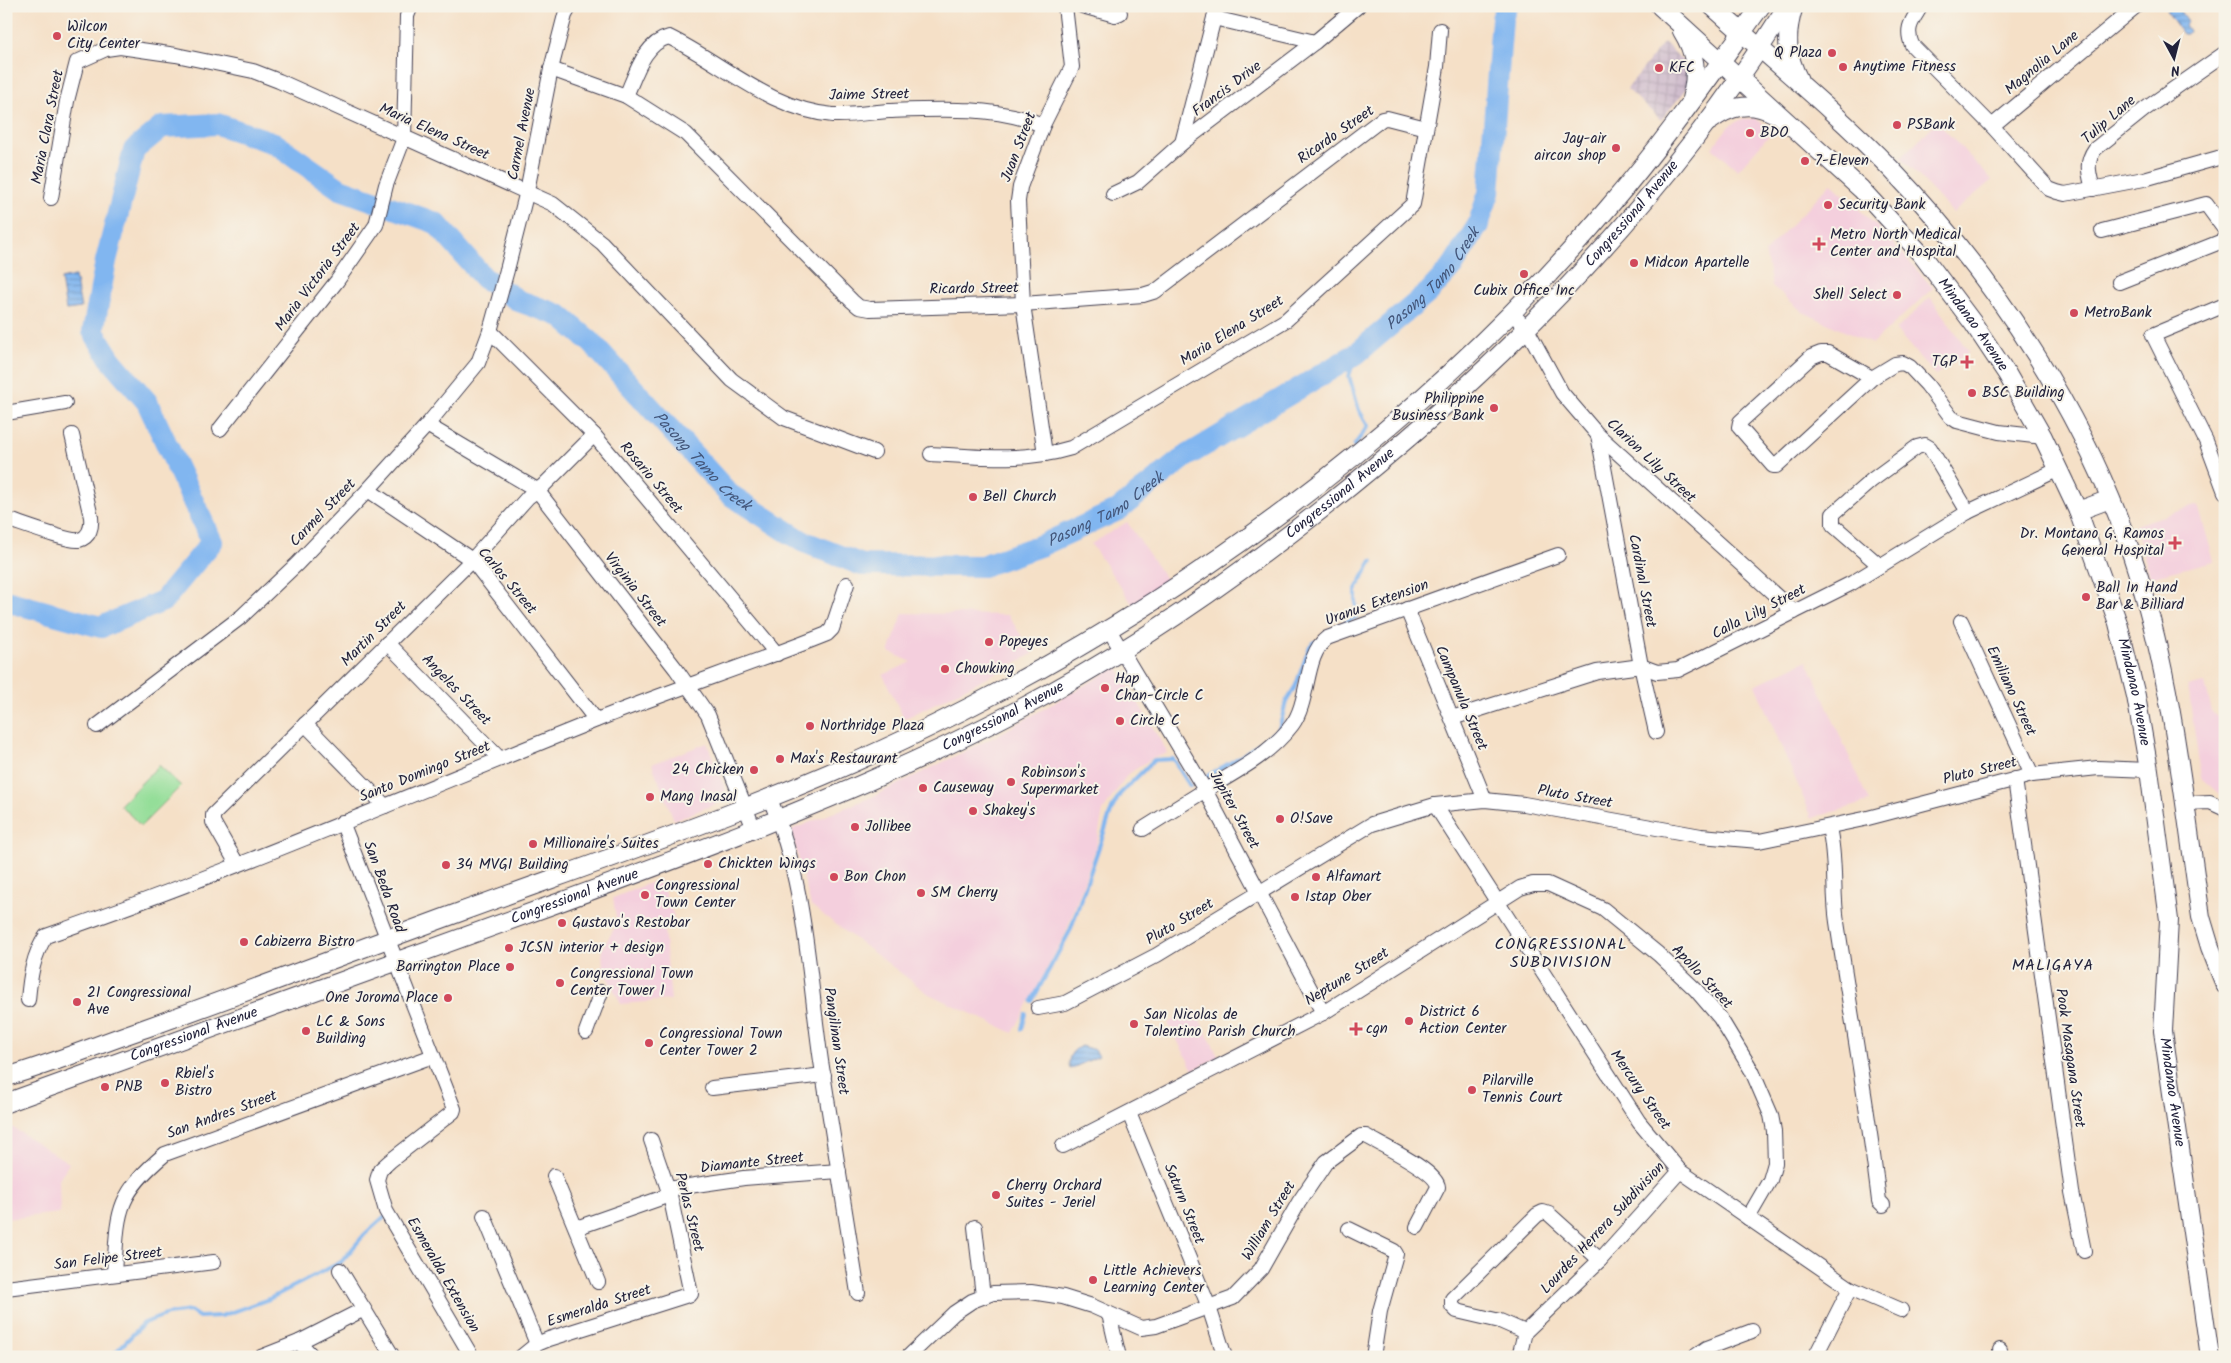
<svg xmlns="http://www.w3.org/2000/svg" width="2231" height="1363" font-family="Kalam,sans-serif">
<defs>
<pattern id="industrial-grid" width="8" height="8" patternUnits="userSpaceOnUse" patternTransform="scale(1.25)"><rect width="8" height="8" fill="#d0bdcd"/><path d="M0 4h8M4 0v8" fill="none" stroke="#b2a2b1"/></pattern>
<pattern id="water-rules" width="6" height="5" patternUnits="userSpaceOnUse" patternTransform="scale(1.25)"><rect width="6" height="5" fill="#81b6f0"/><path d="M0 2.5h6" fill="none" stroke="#6994c4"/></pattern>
</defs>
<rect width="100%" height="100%" fill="#f7f3e8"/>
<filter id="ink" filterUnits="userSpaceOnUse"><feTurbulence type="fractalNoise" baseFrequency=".02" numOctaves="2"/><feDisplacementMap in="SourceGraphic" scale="10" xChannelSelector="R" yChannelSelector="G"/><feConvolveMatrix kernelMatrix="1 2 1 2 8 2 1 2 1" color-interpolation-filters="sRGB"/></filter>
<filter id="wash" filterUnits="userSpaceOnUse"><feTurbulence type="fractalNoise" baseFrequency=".0096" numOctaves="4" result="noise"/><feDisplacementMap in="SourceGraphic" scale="20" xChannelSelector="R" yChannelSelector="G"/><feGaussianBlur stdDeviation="1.12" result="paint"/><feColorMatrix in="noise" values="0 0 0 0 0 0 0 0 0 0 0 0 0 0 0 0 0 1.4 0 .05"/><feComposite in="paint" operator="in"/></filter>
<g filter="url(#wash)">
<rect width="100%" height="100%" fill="#f5e0c7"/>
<g fill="#f4cfdd">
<polygon points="1755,118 1773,131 1738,170 1712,148 1729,126 1740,120"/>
<polygon points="1937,122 1992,180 1953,213 1901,157"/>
<polygon points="1831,183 1881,230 1933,288 1872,344 1803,312 1772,286 1765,252"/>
<polygon points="1930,297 1969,352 1935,375 1896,330"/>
<polygon points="2198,505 2214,561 2150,577 2135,525"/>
<polygon points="1127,522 1168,582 1133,605 1091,544"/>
<polygon points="903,613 1008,615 1033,654 904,719 883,675 912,662 889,652"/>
<polygon points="1807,660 1869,802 1812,818 1755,685"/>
<polygon points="1117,667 1168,753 1152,758 1127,775 1103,811 1096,847 1066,932 1013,1033 929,994 811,906 791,830 874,796 996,736"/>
<polygon points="2205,683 2212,712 2225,723 2225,799 2201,778 2188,686"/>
<polygon points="707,743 729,799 674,820 652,764"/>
<polygon points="659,879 674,916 664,929 671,1000 621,1004 603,968 602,949 617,924 613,898"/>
<polygon points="1194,1009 1219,1057 1193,1070 1168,1023"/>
<polygon points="7,1124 69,1163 59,1180 60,1213 6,1219"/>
</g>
<polygon fill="url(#industrial-grid)" points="1664,42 1688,66 1689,86 1661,120 1627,89"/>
<polygon fill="#94de99" stroke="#5b806a" points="159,765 181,786 141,826 120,805"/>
<g fill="url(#water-rules)" stroke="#526c96">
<polygon points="2171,6 2176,6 2188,22 2185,25 2189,31 2187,34 2183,34 2166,10"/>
<polygon points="75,276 81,308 66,310 61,279"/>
<path d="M1081 1046 1095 1050 1099 1056 1070 1069C1067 1058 1071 1051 1081 1046Z"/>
</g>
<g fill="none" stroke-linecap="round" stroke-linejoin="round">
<g stroke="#81b6f0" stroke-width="4">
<polyline points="1354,446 1368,426 1359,410 1349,376 1356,354"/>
<polyline points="1331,630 1356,617 1356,589 1372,561"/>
<polyline points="1204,778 1240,757 1279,729 1286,702 1296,685 1310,646 1315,642"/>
<polyline points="1032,1001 1070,931 1112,809 1120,794 1154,760 1173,759 1190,786"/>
<polyline points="1022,1029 1026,1014"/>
<polyline points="111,1357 144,1323 168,1314 190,1311 199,1317 221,1316 269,1299 341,1262 364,1235 386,1215"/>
</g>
<path stroke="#81b6f0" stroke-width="22" id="s1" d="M6 601 101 627 163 601 212 542 147 402 111 360 93 331 106 261 134 150 162 127 217 124 274 143 340 189 436 223 484 278 519 301 559 315 592 343 729 494 802 541 862 565 982 566 1042 545 1118 510 1185 457 1356 354 1429 292 1452 267 1478 225 1489 193 1502 19 1506 6"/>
</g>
</g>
<g filter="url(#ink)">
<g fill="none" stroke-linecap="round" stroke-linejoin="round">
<g stroke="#423e50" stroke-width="16">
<g id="minor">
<polyline points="1082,6 1115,15 1120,13"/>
<path d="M1921 6C1912 21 1905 28 1912 45L1992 126 2049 189 2057 192 2065 194 2144 179 2225 156"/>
<polyline points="1214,18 1315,42"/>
<polyline points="551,69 626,96 686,134 852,301 859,307 870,309 1023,304 1143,295 1156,291 1382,119 1387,118 1426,128"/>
<path d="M626 96C636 74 644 43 669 37 724 64 769 109 833 115 851 116 871 112 889 111 941 109 994 106 1043 125"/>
<polyline points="1992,126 2136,6"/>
<polyline points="1182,143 1217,6"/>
<path d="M2093 189C2089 173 2085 163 2095 149L2145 109 2225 53"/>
<polyline points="1113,194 1138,182 1182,143 1315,42 1358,6"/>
<polyline points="51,198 67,101 77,62 106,49 120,47 176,55 253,71 279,81 553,204 602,243 732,380 784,418 874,452"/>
<polyline points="2102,231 2206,204 2225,230"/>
<polyline points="2119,282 2225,240"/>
<polyline points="2225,305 2153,335 2206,441 2225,492"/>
<polyline points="1512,313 1527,329 1562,393 1598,435 1794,612"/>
<polyline points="490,331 594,435 777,654"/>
<polyline points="1872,378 1828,353 1821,353 1811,357 1740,422 1739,427 1773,466 1776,466 1872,378 1895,364 1903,363 1910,367 1927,385 1951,417 1957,421 1999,432 2043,437"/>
<polyline points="6,413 65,403"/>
<polyline points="427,425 537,490 676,669 708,715 754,829"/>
<polyline points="220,429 337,281 376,225 386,185 404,138 407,16 411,6"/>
<polyline points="1598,435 1641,666 1656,732"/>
<path d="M931 454C977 457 1025 462 1071 448L1286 320 1413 204 1437 67 1440 30"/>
<polyline points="1045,454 1023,304 1018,201 1020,187 1043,125 1072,67 1065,6"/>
<polyline points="368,490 472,560 596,720"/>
<path d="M6 519C19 523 69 542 79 540 90 537 92 527 91 517L72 435"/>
<polyline points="1879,565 1833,525 1833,514 1872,480 1917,447 1925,445 1930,448 1968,512"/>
<polyline points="1407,609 1485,800"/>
<polyline points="1961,621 2032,775"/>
<polyline points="1108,628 1205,790 1323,1013"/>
<polyline points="387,643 500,759"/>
<polyline points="1452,718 1597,672 1641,666 1657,672 1678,670 1852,583 1968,512 2059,469"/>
<polyline points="305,724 385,806"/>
<polyline points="97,726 241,617 297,564 368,490 427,425 478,363 490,331 507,270 527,191 551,69 565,15 570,6"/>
<polyline points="2015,779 2072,1192 2084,1251"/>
<path d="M769 797C806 881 808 972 821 1061 833 1138 846 1216 858 1293"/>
<polyline points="2186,803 2210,802 2225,809"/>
<polyline points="1435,805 1639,1122 1680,1171 1850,1288 1901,1310"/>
<polyline points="342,822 454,1109 453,1112 390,1161 380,1170 377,1180 386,1211 472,1357"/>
<path d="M1829 828C1837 862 1832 890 1837 922 1851 1015 1868 1108 1879 1201L1883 1205"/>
<path d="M1143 829C1164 816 1186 802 1207 789 1239 770 1270 754 1292 725 1310 701 1304 655 1327 638L1558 555"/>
<polyline points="237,864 213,822 213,815 472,560 528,497 543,486 594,435"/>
<path d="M28 1000C30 977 33 955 46 936 231 872 412 794 594 721 671 690 750 665 827 634L832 629 847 584"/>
<polyline points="1038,1008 1065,1003 1157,955 1372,824 1435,805 1485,800 1524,804 1701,836 1759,841 1864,819 2032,775 2098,768 2149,770"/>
<polyline points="586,1032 601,992"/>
<polyline points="712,1088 824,1075"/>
<polyline points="1129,1113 1209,1307 1225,1357"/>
<polyline points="1063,1146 1323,1013 1520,888 1533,884 1548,884 1603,909 1658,954 1696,990 1720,1018 1752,1071 1771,1115 1774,1131 1775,1163 1770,1180 1748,1218"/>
<polyline points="554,1176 598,1282"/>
<polyline points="668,1189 744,1178 839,1171"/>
<polyline points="484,1216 537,1344"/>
<polyline points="975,1227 983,1296"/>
<polyline points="576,1228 670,1195"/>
<polyline points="1349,1229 1394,1251 1396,1254 1380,1311 1373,1357"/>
<polyline points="340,1270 393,1357"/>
<path d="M114 1274C118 1212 115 1196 165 1154L433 1056"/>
<polyline points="6,1288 214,1262"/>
<polyline points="1109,1314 1119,1357"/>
<polyline points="1525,1332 1500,1321 1457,1311 1452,1306 1452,1299 1537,1215 1543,1212 1549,1214 1600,1260"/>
<polyline points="299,1342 313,1357"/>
<polyline points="2000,1350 2001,1357"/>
<polyline points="261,1357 299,1342 364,1309"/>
<polyline points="521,1357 537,1344 549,1339 691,1294 670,1195 651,1140"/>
<path d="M908 1357 954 1313 972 1301 993 1293 1031 1292 1063 1297 1092 1306 1141 1328 1156 1326 1233 1298 1261 1269 1299 1202 1326 1162 1361 1136H1366C1381 1145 1437 1171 1438 1187L1417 1227"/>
<polyline points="1519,1357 1525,1332 1600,1260 1680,1171"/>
<polyline points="1694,1357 1707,1348 1752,1331"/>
<polyline points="1815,1357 1850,1288"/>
</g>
</g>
<g stroke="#423e50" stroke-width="20">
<g id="major">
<path id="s2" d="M1660 6 1861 189 1922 255 1973 323 2007 374 2043 437 2078 511 2118 623 2136 696 2149 770 2169 920 2163 1031 2210 1357"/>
<path d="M1712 6C1772 60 1835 111 1891 169 1998 281 2092 424 2138 574 2173 685 2184 802 2201 917L2210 947 2225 985"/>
<path d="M1794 6C1785 33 1786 56 1799 80"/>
<path d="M1682 31C1696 53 1698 74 1691 99"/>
<path d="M1710 121C1730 106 1750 101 1773 113"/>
<polyline points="2078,511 2110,499"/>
<path d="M6 1077C54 1063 99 1044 146 1028 252 990 357 950 463 911 611 857 762 807 905 739 1172 612 1416 433 1608 208 1663 144 1711 75 1761 6"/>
<path id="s3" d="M6 1103C188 1036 370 972 552 905 710 847 869 788 1018 710 1126 654 1226 585 1322 509 1501 368 1665 201 1787 6"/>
</g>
</g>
<use href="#minor" stroke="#fff" stroke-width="14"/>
<use href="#major" stroke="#fff" stroke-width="18"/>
</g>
</g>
<g fill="#d1495b" stroke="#f7f3e8" stroke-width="2">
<circle cx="57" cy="36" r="5"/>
<circle cx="1832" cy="53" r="5"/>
<circle cx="1843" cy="67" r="5"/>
<circle cx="1659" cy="68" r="5"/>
<circle cx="1897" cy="125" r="5"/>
<circle cx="1750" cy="133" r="5"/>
<circle cx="1616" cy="148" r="5"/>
<circle cx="1805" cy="161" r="5"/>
<circle cx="1828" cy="205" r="5"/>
<path d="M1816.5 236.5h5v5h5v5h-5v5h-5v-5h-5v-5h5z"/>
<circle cx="1634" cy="263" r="5"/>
<circle cx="1524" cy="274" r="5"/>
<circle cx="1897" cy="295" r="5"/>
<circle cx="2074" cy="313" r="5"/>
<path d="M1964.5 354.5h5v5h5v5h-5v5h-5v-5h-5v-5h5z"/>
<circle cx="1972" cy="393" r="5"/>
<circle cx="1494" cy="408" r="5"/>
<circle cx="973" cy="497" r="5"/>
<path d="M2172.5 535.5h5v5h5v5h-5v5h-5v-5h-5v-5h5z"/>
<circle cx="2086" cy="597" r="5"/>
<circle cx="989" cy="642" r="5"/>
<circle cx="945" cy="669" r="5"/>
<circle cx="1105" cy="688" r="5"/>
<circle cx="1120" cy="721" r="5"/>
<circle cx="810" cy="726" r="5"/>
<circle cx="780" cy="759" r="5"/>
<circle cx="754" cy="770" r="5"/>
<circle cx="1011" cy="782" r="5"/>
<circle cx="923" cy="788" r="5"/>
<circle cx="650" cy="797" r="5"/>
<circle cx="973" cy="811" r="5"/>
<circle cx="1280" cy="819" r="5"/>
<circle cx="855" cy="827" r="5"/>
<circle cx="533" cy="844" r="5"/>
<circle cx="708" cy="864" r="5"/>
<circle cx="446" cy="865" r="5"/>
<circle cx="834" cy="877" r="5"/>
<circle cx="1316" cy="877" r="5"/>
<circle cx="921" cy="893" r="5"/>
<circle cx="645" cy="895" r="5"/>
<circle cx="1295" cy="897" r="5"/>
<circle cx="562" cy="923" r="5"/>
<circle cx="244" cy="942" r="5"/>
<circle cx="509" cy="948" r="5"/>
<circle cx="510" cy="967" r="5"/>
<circle cx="560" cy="983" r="5"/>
<circle cx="448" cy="998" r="5"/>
<circle cx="77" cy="1002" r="5"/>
<circle cx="1409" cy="1021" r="5"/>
<circle cx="1134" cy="1024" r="5"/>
<path d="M1353.5 1021.5h5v5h5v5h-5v5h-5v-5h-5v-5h5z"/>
<circle cx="306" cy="1031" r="5"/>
<circle cx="649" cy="1043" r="5"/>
<circle cx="165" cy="1083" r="5"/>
<circle cx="105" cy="1087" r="5"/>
<circle cx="1472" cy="1090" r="5"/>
<circle cx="996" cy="1195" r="5"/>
<circle cx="1093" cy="1280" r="5"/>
</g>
<g text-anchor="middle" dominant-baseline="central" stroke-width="4" stroke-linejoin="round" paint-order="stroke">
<g font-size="15" fill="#22223b" stroke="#f7f3e8" text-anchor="start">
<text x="67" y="27">Wilcon<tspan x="67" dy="17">City Center</tspan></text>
<text x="1822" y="53" text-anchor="end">Q Plaza</text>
<text x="1853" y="67">Anytime Fitness</text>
<text x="1669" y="68">KFC</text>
<text x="1907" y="125">PSBank</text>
<text x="1760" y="133">BDO</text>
<text x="1606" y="139" text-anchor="end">Jay-air<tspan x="1606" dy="17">aircon shop</tspan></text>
<text x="1815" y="161">7-Eleven</text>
<text x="1838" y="205">Security Bank</text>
<text x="1830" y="235">Metro North Medical<tspan x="1830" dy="17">Center and Hospital</tspan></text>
<text x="1644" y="263">Midcon Apartelle</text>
<text x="1524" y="291" text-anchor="middle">Cubix Office Inc</text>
<text x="1887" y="295" text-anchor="end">Shell Select</text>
<text x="2084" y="313">MetroBank</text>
<text x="1957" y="362" text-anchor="end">TGP</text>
<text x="1982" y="393">BSC Building</text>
<text x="1484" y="399" text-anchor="end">Philippine<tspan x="1484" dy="17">Business Bank</tspan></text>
<text x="983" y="497">Bell Church</text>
<text x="2164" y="534" text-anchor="end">Dr. Montano G. Ramos<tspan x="2164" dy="17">General Hospital</tspan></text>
<text x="2096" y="588">Ball In Hand<tspan x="2096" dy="17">Bar &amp; Billiard</tspan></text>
<text x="999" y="642">Popeyes</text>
<text x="955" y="669">Chowking</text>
<text x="1115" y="679">Hap<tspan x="1115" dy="17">Chan-Circle C</tspan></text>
<text x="1130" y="721">Circle C</text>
<text x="820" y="726">Northridge Plaza</text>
<text x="790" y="759">Max's Restaurant</text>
<text x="744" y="770" text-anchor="end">24 Chicken</text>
<text x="1021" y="773">Robinson's<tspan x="1021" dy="17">Supermarket</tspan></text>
<text x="933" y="788">Causeway</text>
<text x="660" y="797">Mang Inasal</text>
<text x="983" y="811">Shakey's</text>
<text x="1290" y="819">O!Save</text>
<text x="865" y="827">Jollibee</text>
<text x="543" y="844">Millionaire's Suites</text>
<text x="718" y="864">Chickten Wings</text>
<text x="456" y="865">34 MVGI Building</text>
<text x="844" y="877">Bon Chon</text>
<text x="1326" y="877">Alfamart</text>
<text x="655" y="886">Congressional<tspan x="655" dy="17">Town Center</tspan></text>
<text x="931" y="893">SM Cherry</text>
<text x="1305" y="897">Istap Ober</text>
<text x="572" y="923">Gustavo's Restobar</text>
<text x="254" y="942">Cabizerra Bistro</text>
<text x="519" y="948">JCSN interior + design</text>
<text x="500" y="967" text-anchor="end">Barrington Place</text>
<text x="570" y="974">Congressional Town<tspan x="570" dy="17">Center Tower 1</tspan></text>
<text x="87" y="993">21 Congressional<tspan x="87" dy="17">Ave</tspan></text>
<text x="438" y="998" text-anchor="end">One Joroma Place</text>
<text x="1419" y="1012">District 6<tspan x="1419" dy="17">Action Center</tspan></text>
<text x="1144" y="1015">San Nicolas de<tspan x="1144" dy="17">Tolentino Parish Church</tspan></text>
<text x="316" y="1022">LC &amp; Sons<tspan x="316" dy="17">Building</tspan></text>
<text x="1366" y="1029">cgn</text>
<text x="659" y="1034">Congressional Town<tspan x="659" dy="17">Center Tower 2</tspan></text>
<text x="175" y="1074">Rbiel's<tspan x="175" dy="17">Bistro</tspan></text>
<text x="1482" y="1081">Pilarville<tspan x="1482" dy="17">Tennis Court</tspan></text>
<text x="115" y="1087">PNB</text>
<text x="1006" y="1186">Cherry Orchard<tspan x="1006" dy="17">Suites - Jeriel</tspan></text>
<text x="1103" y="1271">Little Achievers<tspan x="1103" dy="17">Learning Center</tspan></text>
</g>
<g font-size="15" fill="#22223b" stroke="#f7f3e8">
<text transform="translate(2042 63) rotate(-40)">Magnolia Lane</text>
<text transform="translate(1227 89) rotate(-37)">Francis Drive</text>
<text transform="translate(869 95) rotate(-1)">Jaime Street</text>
<text transform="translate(2109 120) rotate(-41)">Tulip Lane</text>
<text transform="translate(48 127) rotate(-79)">Maria Clara Street</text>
<text transform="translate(434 132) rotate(24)">Maria Elena Street</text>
<text transform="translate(522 134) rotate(-79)">Carmel Avenue</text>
<text transform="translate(1336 135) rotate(-35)">Ricardo Street</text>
<text transform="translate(1019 147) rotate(-69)">Juan Street</text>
<text stroke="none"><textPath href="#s3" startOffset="1880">Congressional Avenue</textPath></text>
<text transform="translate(318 277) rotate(-53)">Maria Victoria Street</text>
<text transform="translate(974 289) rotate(-1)">Ricardo Street</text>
<text stroke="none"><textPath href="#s2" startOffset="448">Mindanao Avenue</textPath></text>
<text transform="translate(1232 331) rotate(-32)">Maria Elena Street</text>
<text transform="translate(1651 461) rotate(43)">Clarion Lily Street</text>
<text transform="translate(651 478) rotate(50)">Rosario Street</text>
<text stroke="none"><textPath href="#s3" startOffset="1475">Congressional Avenue</textPath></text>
<text transform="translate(323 513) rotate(-46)">Carmel Street</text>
<text transform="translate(507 581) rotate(50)">Carlos Street</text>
<text transform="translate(1642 581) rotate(79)">Cardinal Street</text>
<text transform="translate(635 590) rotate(52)">Virginia Street</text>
<text transform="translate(1377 603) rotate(-20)">Uranus Extension</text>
<text transform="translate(1759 612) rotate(-27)">Calla Lily Street</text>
<text transform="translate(374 634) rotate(-45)">Martin Street</text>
<text transform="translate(456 690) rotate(46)">Angeles Street</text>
<text transform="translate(2011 691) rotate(65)">Emiliano Street</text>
<text stroke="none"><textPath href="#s2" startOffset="852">Mindanao Avenue</textPath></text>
<text transform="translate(1461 698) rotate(67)">Campanula Street</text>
<text stroke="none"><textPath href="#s3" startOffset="1070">Congressional Avenue</textPath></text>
<text transform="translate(1980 771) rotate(-14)">Pluto Street</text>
<text transform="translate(425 772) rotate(-22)">Santo Domingo Street</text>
<text transform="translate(1575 797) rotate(10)">Pluto Street</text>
<text transform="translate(1234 810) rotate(61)">Jupiter Street</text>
<text transform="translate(384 887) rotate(70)">San Beda Road</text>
<text stroke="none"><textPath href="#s3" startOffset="605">Congressional Avenue</textPath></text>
<text transform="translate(1180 922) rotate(-31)">Pluto Street</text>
<text transform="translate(1347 977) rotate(-32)">Neptune Street</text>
<text transform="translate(1702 977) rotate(47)">Apollo Street</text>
<text stroke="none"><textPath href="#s3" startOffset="200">Congressional Avenue</textPath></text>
<text transform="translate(836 1041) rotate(82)">Pangilinan Street</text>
<text transform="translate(2070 1058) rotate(82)">Pook Masagana Street</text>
<text transform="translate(1640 1090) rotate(55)">Mercury Street</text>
<text stroke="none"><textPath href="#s2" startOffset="1256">Mindanao Avenue</textPath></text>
<text transform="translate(222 1115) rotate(-20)">San Andres Street</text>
<text transform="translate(752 1163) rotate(-6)">Diamante Street</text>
<text transform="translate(1184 1204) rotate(68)">Saturn Street</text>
<text transform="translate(689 1212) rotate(76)">Perlas Street</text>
<text transform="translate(1269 1221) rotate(-59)">William Street</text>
<text transform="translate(1603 1228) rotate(-47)">Lourdes Herrera Subdivision</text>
<text transform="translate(108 1259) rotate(-7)">San Felipe Street</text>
<text transform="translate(443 1275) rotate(60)">Esmeralda Extension</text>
<text transform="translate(599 1306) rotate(-18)">Esmeralda Street</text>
</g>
<g font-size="16" font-style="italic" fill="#43567a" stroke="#f7f3e8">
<text stroke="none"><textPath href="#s1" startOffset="2222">Pasong Tamo Creek</textPath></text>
<text stroke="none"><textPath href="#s1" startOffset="1368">Pasong Tamo Creek</textPath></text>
<text stroke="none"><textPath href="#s1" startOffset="1818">Pasong Tamo Creek</textPath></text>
</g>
<g font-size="16" letter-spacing="1" fill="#22223b" stroke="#f7f3e8">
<text x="1561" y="944">CONGRESSIONAL<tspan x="1561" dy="18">SUBDIVISION</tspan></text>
<text x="2053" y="965">MALIGAYA</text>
</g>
</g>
<rect width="2231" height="1363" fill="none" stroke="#f7f3e8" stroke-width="25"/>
<g transform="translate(2174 58) rotate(173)" stroke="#f7f3e8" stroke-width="4" paint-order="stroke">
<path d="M0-4L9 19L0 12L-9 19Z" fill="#22223b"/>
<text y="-8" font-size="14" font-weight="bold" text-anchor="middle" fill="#22223b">N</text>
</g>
</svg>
